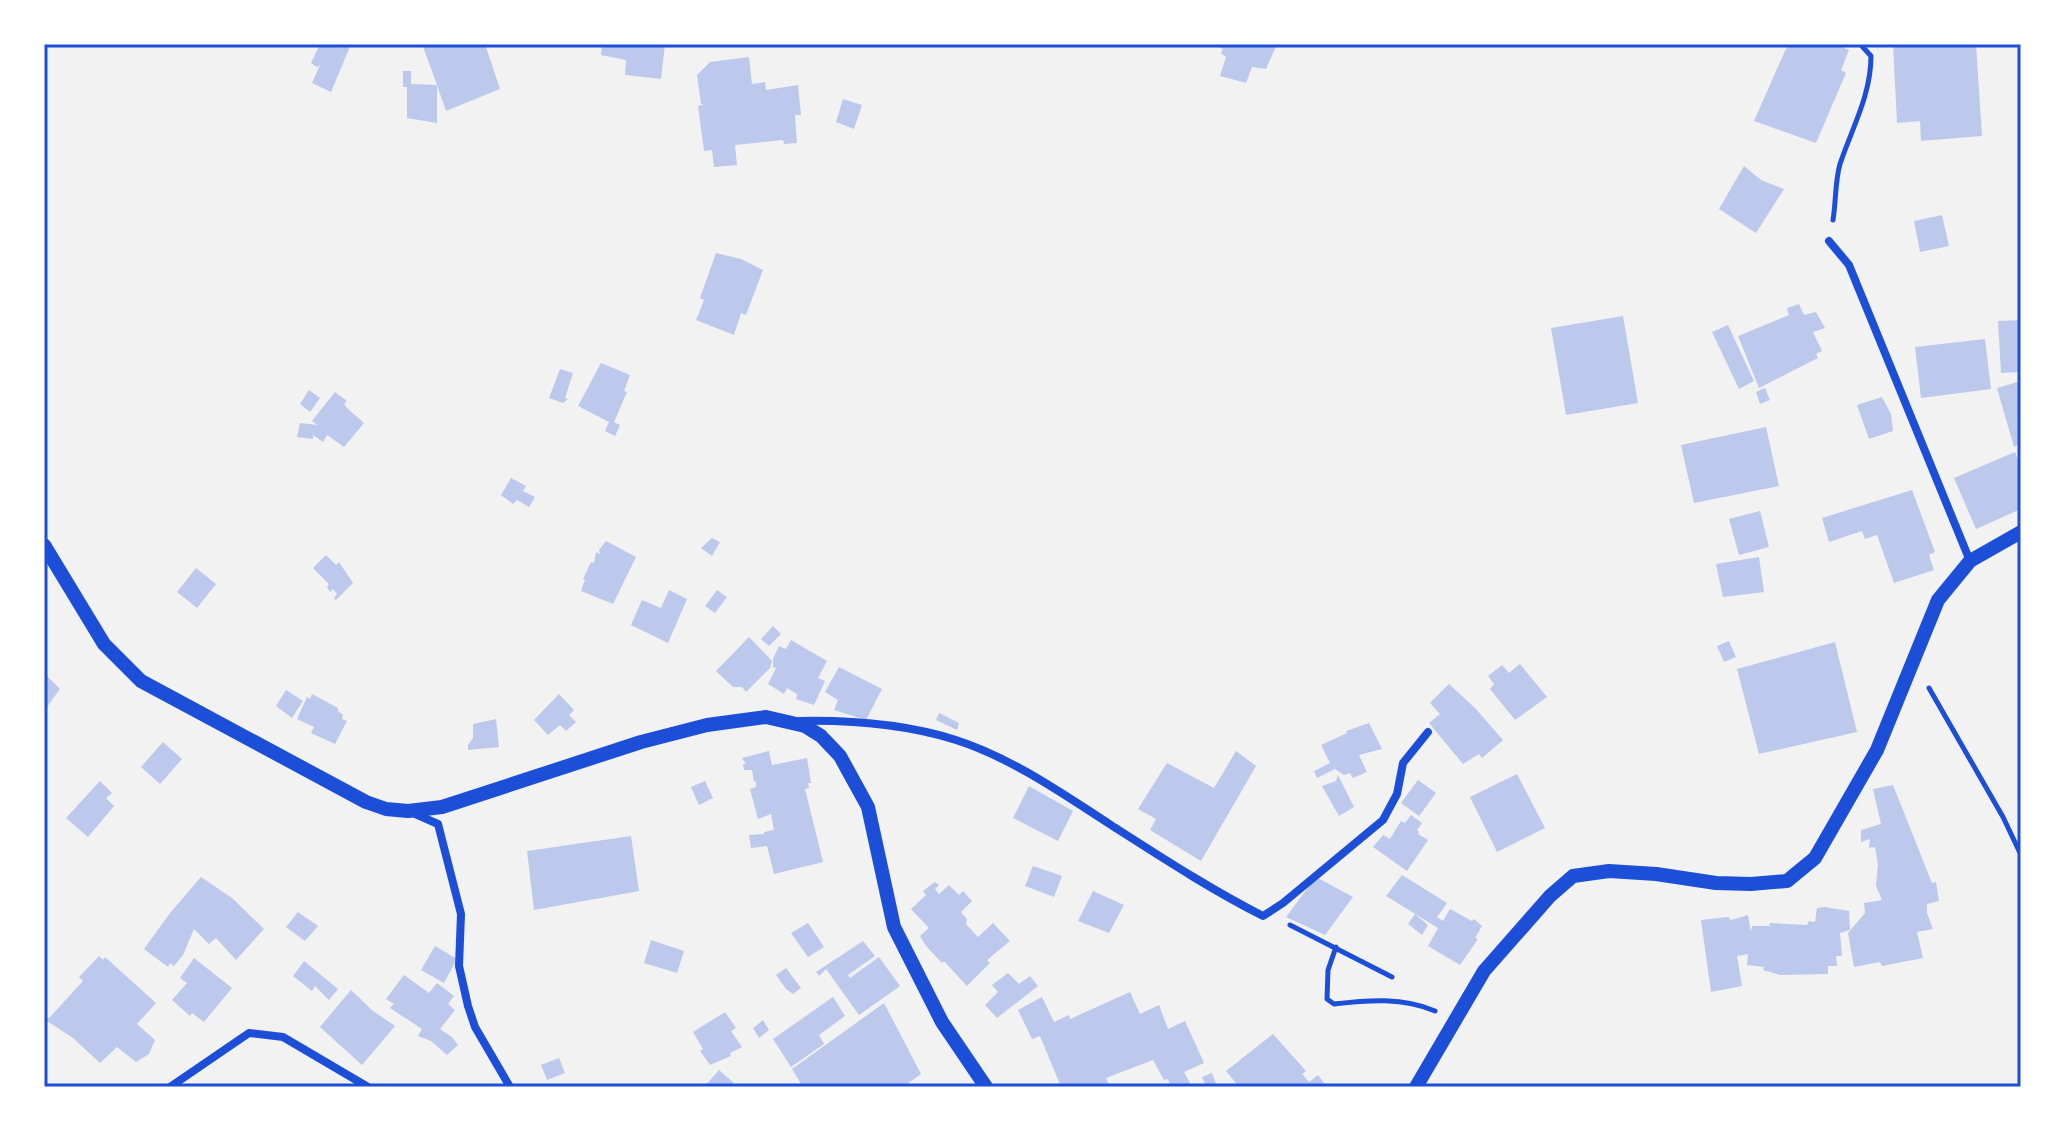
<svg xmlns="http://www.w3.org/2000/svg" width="2065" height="1131" font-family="Inter,sans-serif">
<rect width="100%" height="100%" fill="#f2f2f2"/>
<g fill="#bdc9ec">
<polygon points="320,44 351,44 331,92 312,83 320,65 317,67 311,63"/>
<polygon points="422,44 485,44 500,89 446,111 437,85 437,123 407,118 407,87 403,87 403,71 411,71 411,84 437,85"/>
<polygon points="602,44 665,44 661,79 625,75 626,60 601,55"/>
<polygon points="1210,44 1277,44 1266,69 1252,67 1246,83 1220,76 1226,57 1221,53 1223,49"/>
<polygon points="1788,44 1836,44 1849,50 1841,70 1846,73 1816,143 1754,121"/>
<polygon points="1893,44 1976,44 1982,136 1921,141 1920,121 1897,123"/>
<polygon points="749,57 752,84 765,82 766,90 798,85 801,115 795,115 797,143 784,144 783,140 735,145 737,165 714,167 712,150 704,151 698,106 705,104 701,104 697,75 710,62"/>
<polygon points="843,99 862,105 854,129 836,122"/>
<polygon points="1744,166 1761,180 1784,189 1756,233 1719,209"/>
<polygon points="1942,215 1949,246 1920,252 1914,221"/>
<polygon points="716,253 741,259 763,270 746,315 741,313 734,335 696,320 704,300 700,298"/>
<polygon points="1799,304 1804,315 1816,312 1825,328 1813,332 1822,351 1816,354 1818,358 1759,388 1738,336 1789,315 1787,308"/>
<polygon points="1623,316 1638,403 1566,415 1551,328"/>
<polygon points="2021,320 2021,372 2001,373 1998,321"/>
<polygon points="1728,325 1754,381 1739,389 1712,332"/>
<polygon points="1985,339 1991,389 1921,398 1915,347"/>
<polygon points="601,363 630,375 624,391 627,392 614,422 620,425 615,436 605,431 609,422 578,406"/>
<polygon points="560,369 573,373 565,398 568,399 563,403 549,398"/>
<polygon points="2021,381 2021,443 2014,447 1997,388"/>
<polygon points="1765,388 1770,400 1760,404 1756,392"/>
<polygon points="309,390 320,398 310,412 300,404"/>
<polygon points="335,392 347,401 344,404 347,408 364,423 344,447 327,435 323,442 313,435 313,439 297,437 300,423 317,425 312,421"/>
<polygon points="1882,397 1891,414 1893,431 1869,439 1857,405"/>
<polygon points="1766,427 1779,486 1694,503 1681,445"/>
<polygon points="2015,452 2021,467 2021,509 1976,529 1954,478"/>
<polygon points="511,478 526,486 523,491 535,497 529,507 517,500 513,504 501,495"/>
<polygon points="1912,490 1935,552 1929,555 1934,570 1894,583 1877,535 1865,539 1862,531 1829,542 1822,518"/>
<polygon points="1760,511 1769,547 1739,555 1729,519"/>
<polygon points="712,538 720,542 712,556 701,548"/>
<polygon points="606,541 636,557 613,604 581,591 585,580 583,579 591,562 594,563 596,552 600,554 599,550"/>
<polygon points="326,555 336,565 339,562 353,583 336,600 334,598 337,594 333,589 330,592 327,587 329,584 313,568"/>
<polygon points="1759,557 1764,592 1723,597 1716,564"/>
<polygon points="196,568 216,584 197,608 177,592"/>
<polygon points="669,590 687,599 668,643 631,625 642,600 661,608"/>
<polygon points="717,590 727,597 715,613 705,606"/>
<polygon points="773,626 781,634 769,646 761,639"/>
<polygon points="749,637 772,661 770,668 746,692 742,687 733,687 716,671"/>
<polygon points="791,640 827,661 818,678 825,681 814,705 796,699 797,694 787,688 784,694 768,684 776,668 773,667 773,659 779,646 786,649"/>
<polygon points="1729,641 1736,657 1724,662 1717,646"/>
<polygon points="1835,642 1857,732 1759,754 1737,669"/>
<polygon points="1520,664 1547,697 1515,720 1490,689 1494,684 1488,676 1502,665 1509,673"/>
<polygon points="839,667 882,689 866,720 834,710 838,700 825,692"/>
<polygon points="44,673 60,689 44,711"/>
<polygon points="1449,684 1476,709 1503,740 1482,758 1479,754 1463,764 1429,723 1440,714 1430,703"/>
<polygon points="286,690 303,701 292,718 276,706"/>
<polygon points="312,694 338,708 338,711 343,715 342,719 347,721 335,744 311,733 314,727 297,719 307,697 310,699"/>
<polygon points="559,694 574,710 569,715 576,722 566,731 560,725 548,735 534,720"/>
<polygon points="939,713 959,723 957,730 936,720"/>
<polygon points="496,719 499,747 468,750 468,745 473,738 473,724"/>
<polygon points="1369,723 1382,749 1359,755 1367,772 1353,778 1350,773 1344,775 1335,769 1317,778 1314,771 1330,763 1321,745 1347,733 1346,731"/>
<polygon points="163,742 182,759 160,784 141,767"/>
<polygon points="769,751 772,765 807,758 811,783 808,783 809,788 805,789 823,862 774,874 767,846 751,848 749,835 764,834 764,832 774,830 771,814 758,819 750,789 756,787 756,781 754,782 752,770 744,770 743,764 746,764 742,758"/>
<polygon points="1236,751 1256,766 1201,861 1150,830 1156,819 1138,809 1167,763 1214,788"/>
<polygon points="1517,774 1545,828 1497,852 1470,797"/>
<polygon points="1338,775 1354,807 1339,816 1322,786 1336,781"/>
<polygon points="1418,780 1436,793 1419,816 1401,803"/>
<polygon points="100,781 112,793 106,798 114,806 88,837 66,818"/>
<polygon points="705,781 713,798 699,805 691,787"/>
<polygon points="1893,785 1932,883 1936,882 1939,901 1927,904 1927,913 1933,929 1917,932 1923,958 1882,966 1880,962 1854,967 1848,933 1865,913 1864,903 1882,900 1876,886 1878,865 1875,847 1869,848 1870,839 1861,842 1861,830 1881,824 1873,789"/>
<polygon points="1029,786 1073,811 1058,841 1013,818"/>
<polygon points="1411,815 1422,823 1417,830 1419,832 1418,834 1428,840 1407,871 1373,847 1383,835 1390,839 1401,821 1405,823"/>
<polygon points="631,836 639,891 534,910 527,851"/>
<polygon points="1033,866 1062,876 1054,897 1025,886"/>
<polygon points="1402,875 1447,903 1437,917 1443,921 1450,909 1472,921 1474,919 1482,926 1475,938 1478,939 1460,965 1428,946 1438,928 1386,896"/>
<polygon points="201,877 232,898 264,929 236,960 216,938 209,944 194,929 183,955 174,966 170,963 168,967 144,949 170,913"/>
<polygon points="1316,877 1353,897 1325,935 1286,917"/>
<polygon points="935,882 939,885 935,889 939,894 949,885 959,895 963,891 972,901 961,912 967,919 966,924 978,937 993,923 1010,941 987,960 990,963 967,986 944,961 942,963 926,946 920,936 929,928 911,909 926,895 923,891"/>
<polygon points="1093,891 1124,905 1109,933 1078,921"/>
<polygon points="1825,907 1849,911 1850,930 1840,933 1842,956 1836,956 1837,966 1828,966 1828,974 1780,975 1763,970 1764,967 1747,965 1748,954 1737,956 1742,986 1711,992 1701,920 1728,917 1731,920 1748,915 1751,932 1752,926 1769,926 1770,923 1807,925 1809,921 1815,922 1817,908"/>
<polygon points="298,912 318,926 305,941 286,927"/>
<polygon points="1415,914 1428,925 1422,935 1408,924"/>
<polygon points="808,923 824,947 808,957 791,933"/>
<polygon points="651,940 684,951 677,973 644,963"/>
<polygon points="863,941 875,956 848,975 850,978 879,957 900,986 859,1015 826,969 819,976 816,972"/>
<polygon points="435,946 457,959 444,983 421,970"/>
<polygon points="99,956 103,960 105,957 156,1003 137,1024 155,1040 149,1054 136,1062 117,1047 100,1063 73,1038 44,1019 45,1016 49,1018 83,981 79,977"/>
<polygon points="194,958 232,988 204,1022 192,1013 190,1016 172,1000 187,983 180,978"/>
<polygon points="304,961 338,989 329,1000 315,986 312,991 293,976"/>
<polygon points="786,968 801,988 793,994 786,989 776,975"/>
<polygon points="1008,973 1019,984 1030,976 1038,986 997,1018 985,1005 998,992 992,985"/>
<polygon points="404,975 429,993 437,983 454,996 448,1004 455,1010 440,1029 452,1037 458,1045 447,1055 431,1041 418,1036 422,1029 390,1008 394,1004 386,999"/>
<polygon points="351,990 373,1011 395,1026 362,1065 320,1027"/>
<polygon points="1130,992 1140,1014 1159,1005 1168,1029 1185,1021 1204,1063 1184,1072 1192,1087 1171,1087 1168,1079 1164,1080 1153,1060 1106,1078 1110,1087 1061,1087 1040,1036 1032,1039 1018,1010 1042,997 1054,1022 1069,1015 1070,1019"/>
<polygon points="833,997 845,1016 819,1035 824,1044 791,1067 773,1039"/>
<polygon points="884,1003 921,1074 903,1087 803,1087 792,1069"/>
<polygon points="725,1012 736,1028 731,1031 742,1047 730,1053 731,1056 710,1065 700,1051 703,1049 693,1032"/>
<polygon points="763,1020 769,1030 759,1038 753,1028"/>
<polygon points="1273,1034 1306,1071 1302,1074 1309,1082 1318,1075 1327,1087 1239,1087 1226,1071"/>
<polygon points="559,1058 565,1073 547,1080 541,1065"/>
<polygon points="719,1070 734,1083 730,1087 704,1087"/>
<polygon points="1212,1073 1217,1086 1206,1087 1202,1077"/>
</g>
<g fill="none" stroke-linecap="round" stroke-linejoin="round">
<g stroke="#1d4ed8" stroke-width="5">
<path d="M1833 220C1836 202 1835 181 1840 164 1852 128 1871 95 1871 56L1860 44"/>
<polyline points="1929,688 2003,817 2021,855"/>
<polyline points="1290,925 1392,977"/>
<path d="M1336 947 1328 970 1327 999 1334 1004C1368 1000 1403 997 1435 1011"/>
</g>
<g stroke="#1d4ed8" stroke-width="8">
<polyline points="1829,241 1849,265 1970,561"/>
<path d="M800 721C853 720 905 724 956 740 1012 758 1063 794 1111 825 1161 857 1210 889 1263 916L1283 903 1383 820 1397 794 1403 763 1428 732"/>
<polyline points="413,813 438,824 461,914 459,966 468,1006 475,1027 510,1087"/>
<polyline points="170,1087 249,1033 283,1037 368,1087"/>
</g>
<g stroke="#1d4ed8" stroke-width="14">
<polyline points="44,545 104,644 141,681 366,802 386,809 408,811 442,807 641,742 707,725 766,717 805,726 821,736 840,756 868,807 894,927 942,1022 986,1087"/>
<polyline points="1416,1087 1484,971 1550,896 1573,876 1609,871 1656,874 1716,883 1751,884 1787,881 1815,858 1877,750 1938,600 1970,561 2021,532"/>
</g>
</g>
<rect width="2065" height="1131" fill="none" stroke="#ffffff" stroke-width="92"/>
<rect x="46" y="46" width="1973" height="1039" fill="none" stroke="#1d4ed8" stroke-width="3"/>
</svg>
